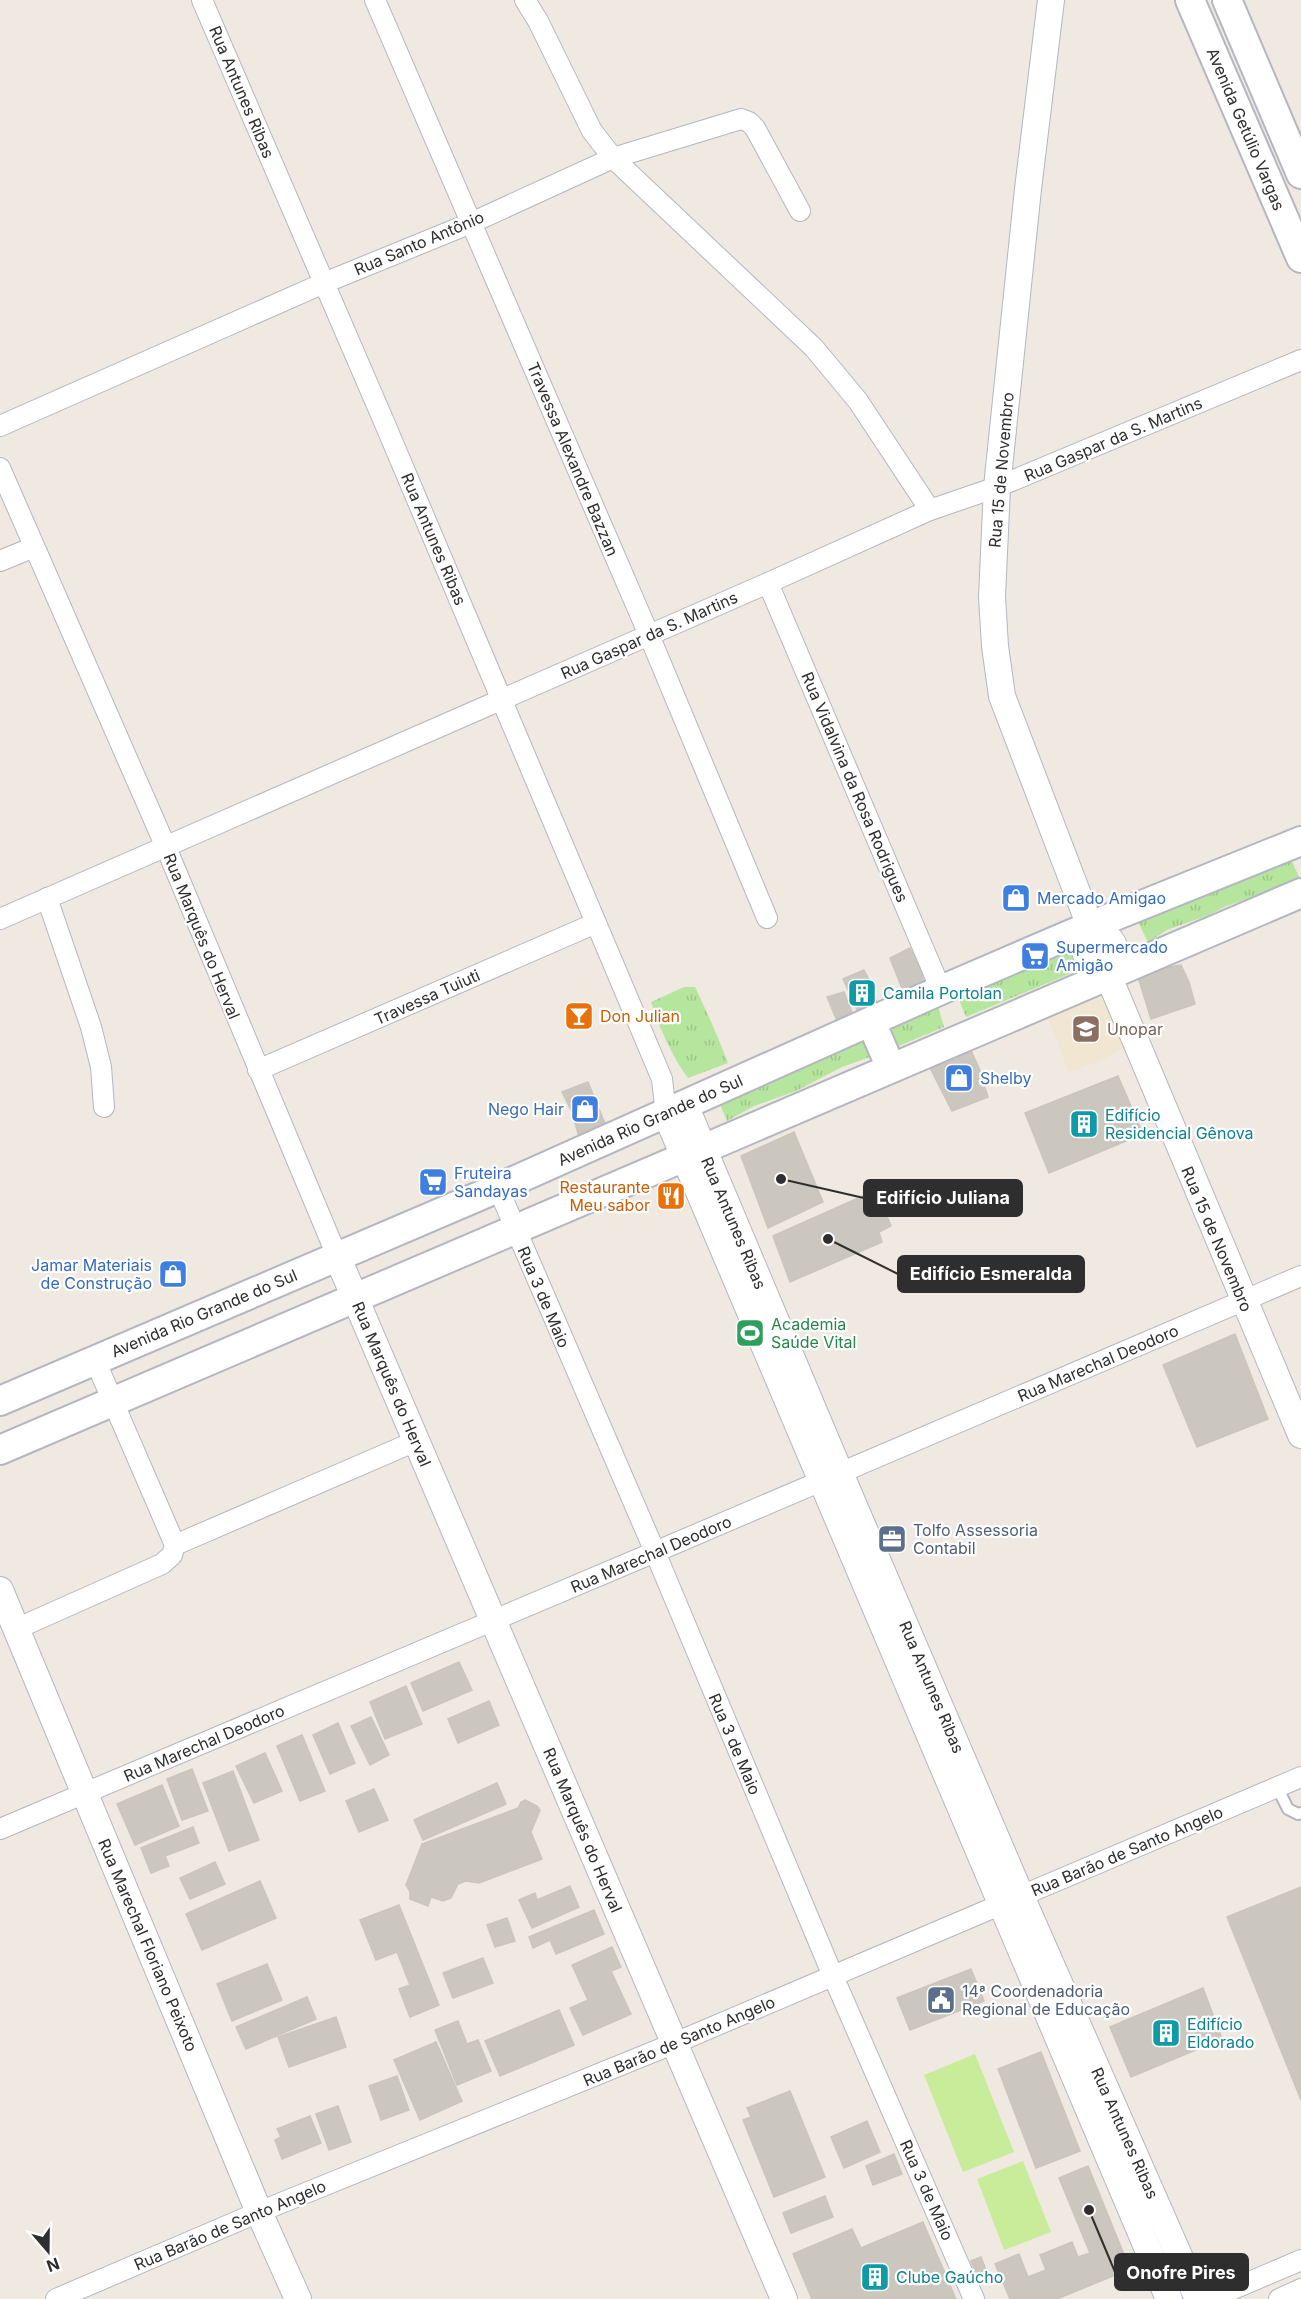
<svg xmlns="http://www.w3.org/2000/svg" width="1301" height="2299" font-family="Inter,sans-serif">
<defs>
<pattern id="park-tufts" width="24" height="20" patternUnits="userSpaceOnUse" patternTransform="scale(1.5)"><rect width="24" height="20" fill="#b6e59e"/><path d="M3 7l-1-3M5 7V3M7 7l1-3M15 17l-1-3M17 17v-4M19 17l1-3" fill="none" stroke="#9dc588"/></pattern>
</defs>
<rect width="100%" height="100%" fill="#efe9e1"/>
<polygon fill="#f0e6d1" points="1103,993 1126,1046 1102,1060 1069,1072 1047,1015"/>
<g fill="url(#park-tufts)">
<polygon points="1290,857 1299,877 1287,886 1226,906 1209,915 1167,930 1148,942 1138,922 1147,910 1175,907"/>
<polygon points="1072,947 1081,969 966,1017 959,1000"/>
<path d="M684 987H695C707 1012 718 1037 728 1063L688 1078C671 1055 660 1029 651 1002Z"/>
<polygon points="938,1006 944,1027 887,1051 879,1030 907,1021"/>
<polygon points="872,1035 884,1052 842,1067 796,1091 754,1106 727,1121 719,1102"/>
</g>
<g fill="#c9ec9a">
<polygon points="975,2054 1014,2152 963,2172 924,2075"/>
<polygon points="1023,2161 1051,2232 1004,2250 977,2179"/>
</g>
<g fill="#cbc7bf" stroke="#cbc5ba" stroke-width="1.5">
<polygon points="910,948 920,966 925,986 905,996 890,958"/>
<polygon points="1181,965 1189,982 1195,1004 1151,1019 1138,977 1160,968"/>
<polygon points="864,970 874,989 877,1007 859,1014 843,979"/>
<polygon points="844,992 854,1017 838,1023 827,997"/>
<polygon points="968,1044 979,1068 988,1097 952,1111 926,1060"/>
<polygon points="1118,1076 1143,1134 1049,1173 1025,1113"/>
<polygon points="588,1082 606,1126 579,1137 572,1112 562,1092"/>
<polygon points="794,1132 823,1202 768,1228 741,1156"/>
<polygon points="865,1195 867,1201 879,1197 891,1226 879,1232 882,1242 790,1282 773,1236"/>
<polygon points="1235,1334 1268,1419 1197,1447 1163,1365"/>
<polygon points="459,1662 472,1690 423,1711 411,1683"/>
<polygon points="406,1686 422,1724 385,1739 370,1702"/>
<polygon points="489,1701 499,1725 458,1743 448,1719"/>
<polygon points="371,1717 389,1755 370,1765 351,1726"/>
<polygon points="338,1723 355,1763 330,1774 313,1735"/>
<polygon points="302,1735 325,1791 300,1801 277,1746"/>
<polygon points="265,1753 282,1791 254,1803 236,1766"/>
<polygon points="192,1769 208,1811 182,1820 167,1779"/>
<polygon points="233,1771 259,1840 229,1851 203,1783"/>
<polygon points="497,1783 506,1804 423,1840 414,1820"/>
<polygon points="162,1785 179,1826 135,1845 117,1804"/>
<polygon points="374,1789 388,1820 359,1832 346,1801"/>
<polygon points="525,1800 537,1806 540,1810 531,1832 542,1859 479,1883 466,1881 458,1884 451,1898 443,1901 431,1897 428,1906 410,1899 410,1892 406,1885 422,1844 518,1808 521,1802"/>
<polygon points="193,1827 199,1843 165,1856 169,1866 151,1873 141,1848"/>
<polygon points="215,1862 225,1884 190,1899 180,1878"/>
<polygon points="260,1881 276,1918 202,1950 186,1914"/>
<polygon points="570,1886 579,1907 532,1928 519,1900 535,1893 537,1900"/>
<polygon points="1301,1887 1301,2100 1227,1917"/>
<polygon points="399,1905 439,2005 410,2017 399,1989 410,1985 397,1952 376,1960 360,1920"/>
<polygon points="594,1910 604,1934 556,1954 550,1940 533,1948 529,1937"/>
<polygon points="507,1918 515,1941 495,1947 487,1925"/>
<polygon points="612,1947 621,1967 611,1971 631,2014 583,2035 570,2008 588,2000 572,1965"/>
<polygon points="483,1958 493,1983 453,1998 443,1973"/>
<polygon points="267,1964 282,2000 232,2021 217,1984"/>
<polygon points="971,1969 984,2001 910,2030 897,1998"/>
<polygon points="1203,1988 1222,2039 1131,2077 1110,2027"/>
<polygon points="307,1997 316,2019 246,2049 236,2027"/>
<polygon points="559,2010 574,2045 500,2076 485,2041"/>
<polygon points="336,2017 346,2047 289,2067 278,2037"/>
<polygon points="458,2021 467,2044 478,2040 491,2071 457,2085 435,2030"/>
<polygon points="436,2042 462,2101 420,2120 394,2060"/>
<polygon points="1041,2052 1080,2151 1036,2168 998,2069"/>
<polygon points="397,2076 409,2110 381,2120 369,2086"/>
<polygon points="790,2091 825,2177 774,2197 743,2120 751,2117 747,2108"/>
<polygon points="338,2106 351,2142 329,2150 316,2114"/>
<polygon points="310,2116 321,2143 282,2159 275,2140 281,2137 277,2129"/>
<polygon points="867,2121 880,2152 844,2168 831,2137"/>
<polygon points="894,2154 902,2174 873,2185 866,2166"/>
<polygon points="1088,2166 1130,2269 1057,2299 1010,2299 995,2264 1019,2254 1028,2277 1046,2270 1040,2255 1072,2242 1078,2257 1090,2253 1059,2178"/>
<polygon points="825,2196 833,2217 791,2233 783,2213"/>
<polygon points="923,2222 956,2299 812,2299 793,2254 852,2229 861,2248"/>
<polygon points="981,2257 986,2270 976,2274 971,2261"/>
</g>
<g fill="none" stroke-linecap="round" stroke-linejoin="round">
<g stroke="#b4b7c1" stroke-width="14">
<polyline id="service" points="1277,1787 1288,1809 1298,1814 1301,1813"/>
</g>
<g stroke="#b4b7c1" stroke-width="22">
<g id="minor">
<polyline points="202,0 385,424 662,1079 666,1114"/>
<polyline points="375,0 649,635 767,918"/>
<polyline points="525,0 538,21 592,131 613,158 814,348 858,401 930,510"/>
<polyline points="0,426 324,283 471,223 613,158 741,119 749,122 755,128 800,211"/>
<polyline points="0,468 165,845 337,1256"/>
<polyline points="0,561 34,547"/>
<polyline points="768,583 941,990"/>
<polyline points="47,898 91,1027 101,1067 104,1107"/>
<polyline points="0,919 768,583 930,510 997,487 1301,360"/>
<polyline points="258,1070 596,923"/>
<polyline points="498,1188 655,1552 833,1976 974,2299"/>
<polyline points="175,1545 416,1441"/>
<polyline points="16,1629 162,1564 172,1555 175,1545 95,1360"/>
<polyline points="0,1829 655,1552 1301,1276"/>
<polyline points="56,2299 259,2212 675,2043 1301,1777"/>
<polyline points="1210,2299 1301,2260"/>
<polyline points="1279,2299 1301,2289"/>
</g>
</g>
<g stroke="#b4b7c1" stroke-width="28">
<g id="tertiary">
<path d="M1051 0 1028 189 997 487 992 597 995 646 1002 696 1090 926C1080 953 1084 961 1108 975L1301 1435"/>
<path d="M1090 926C1118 940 1119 947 1108 975"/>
<polyline points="685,1105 840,1473 1021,1896 1198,2299"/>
<polyline points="666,1114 1169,2299"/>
<polyline points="337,1256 784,2299"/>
<polyline points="0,1590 259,2212 298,2299"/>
</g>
</g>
<g stroke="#b4b7c1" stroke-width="32">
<g id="secondary">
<polyline points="1190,0 1301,258"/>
<polyline points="1227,0 1301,174"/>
<polyline points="871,1022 891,1068"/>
<polyline points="0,1401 498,1188 941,990 1090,926 1301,841"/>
<polyline points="0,1450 1301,893"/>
</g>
</g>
<use href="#service" stroke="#fff" stroke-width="10"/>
<use href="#minor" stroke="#fff" stroke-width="20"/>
<use href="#tertiary" stroke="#fff" stroke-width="26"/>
<use href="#secondary" stroke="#fff" stroke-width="28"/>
</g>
<defs>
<g id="shop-square" transform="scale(1.5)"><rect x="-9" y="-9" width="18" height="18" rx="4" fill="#3f7fe0" stroke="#fff"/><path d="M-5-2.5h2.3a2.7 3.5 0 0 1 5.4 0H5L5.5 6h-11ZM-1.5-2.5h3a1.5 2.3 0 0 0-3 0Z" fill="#fff"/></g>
<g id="supermarket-square" transform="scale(1.5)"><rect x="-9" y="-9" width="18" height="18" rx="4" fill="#3f7fe0" stroke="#fff"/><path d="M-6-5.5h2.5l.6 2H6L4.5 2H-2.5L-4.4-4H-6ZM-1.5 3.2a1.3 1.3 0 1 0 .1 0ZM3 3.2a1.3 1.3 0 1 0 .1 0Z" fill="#fff"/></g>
<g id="building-square" transform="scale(1.5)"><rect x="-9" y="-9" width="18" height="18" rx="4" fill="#0f9aa8" stroke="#fff"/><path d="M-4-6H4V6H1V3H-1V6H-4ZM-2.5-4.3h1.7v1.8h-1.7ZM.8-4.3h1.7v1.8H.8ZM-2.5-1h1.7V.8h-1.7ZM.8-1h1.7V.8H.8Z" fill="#fff"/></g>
<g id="bar-square" transform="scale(1.5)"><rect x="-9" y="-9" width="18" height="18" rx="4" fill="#e8710a" stroke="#fff"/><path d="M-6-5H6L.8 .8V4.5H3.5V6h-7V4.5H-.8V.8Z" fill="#fff"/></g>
<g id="university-square" transform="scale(1.5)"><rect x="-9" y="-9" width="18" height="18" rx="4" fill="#8d6e63" stroke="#fff"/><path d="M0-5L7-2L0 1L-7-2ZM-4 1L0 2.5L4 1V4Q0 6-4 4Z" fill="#fff"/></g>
<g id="restaurant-square" transform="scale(1.5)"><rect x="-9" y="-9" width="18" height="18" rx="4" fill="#e8710a" stroke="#fff"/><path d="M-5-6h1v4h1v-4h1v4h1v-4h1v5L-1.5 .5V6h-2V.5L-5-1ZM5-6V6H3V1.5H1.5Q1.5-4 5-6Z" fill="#fff"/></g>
<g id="stadium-square" transform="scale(1.5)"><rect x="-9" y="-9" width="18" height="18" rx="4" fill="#2e9e5b" stroke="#fff"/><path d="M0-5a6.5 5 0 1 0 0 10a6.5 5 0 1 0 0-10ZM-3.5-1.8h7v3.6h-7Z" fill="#fff"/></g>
<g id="office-square" transform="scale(1.5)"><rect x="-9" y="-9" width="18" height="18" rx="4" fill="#5c6f8a" stroke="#fff"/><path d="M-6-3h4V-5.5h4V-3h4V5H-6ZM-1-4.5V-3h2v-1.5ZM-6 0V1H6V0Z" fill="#fff"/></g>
<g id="civic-square" transform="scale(1.5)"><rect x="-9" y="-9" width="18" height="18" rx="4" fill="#5c6f8a" stroke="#fff"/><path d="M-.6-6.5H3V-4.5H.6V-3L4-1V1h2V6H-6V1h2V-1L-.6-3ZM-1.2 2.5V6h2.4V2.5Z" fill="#fff"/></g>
</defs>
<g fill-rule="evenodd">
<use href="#shop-square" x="1016" y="898"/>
<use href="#supermarket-square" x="1035" y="956"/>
<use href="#building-square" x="862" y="993"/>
<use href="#bar-square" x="579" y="1016"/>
<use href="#university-square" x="1086" y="1029"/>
<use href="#shop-square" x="959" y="1078"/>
<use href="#shop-square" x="585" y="1109"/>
<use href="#building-square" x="1084" y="1124"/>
<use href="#supermarket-square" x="433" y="1182"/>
<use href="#restaurant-square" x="671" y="1196"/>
<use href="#shop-square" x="173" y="1274"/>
<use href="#stadium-square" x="750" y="1333"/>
<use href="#office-square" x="892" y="1539"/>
<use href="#civic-square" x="941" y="2000"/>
<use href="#building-square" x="1166" y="2033"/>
<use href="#building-square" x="875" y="2277"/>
</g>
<g text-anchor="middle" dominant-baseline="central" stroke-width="4.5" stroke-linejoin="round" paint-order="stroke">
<g font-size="16" fill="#2e2e2e" stroke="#fff">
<text transform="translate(242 92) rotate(67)">Rua Antunes Ribas</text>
<text transform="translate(1246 129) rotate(67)">Avenida Getúlio Vargas</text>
<text transform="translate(419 243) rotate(-23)">Rua Santo Antônio</text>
<text transform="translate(1113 439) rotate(-23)">Rua Gaspar da S. Martins</text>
<text transform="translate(573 459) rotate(67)">Travessa Alexandre Bazzan</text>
<text transform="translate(1001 470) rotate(-85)">Rua 15 de Novembro</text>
<text transform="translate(434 539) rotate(67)">Rua Antunes Ribas</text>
<text transform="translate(649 635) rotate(-24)">Rua Gaspar da S. Martins</text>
<text transform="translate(855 787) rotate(67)">Rua Vidalvina da Rosa Rodrigues</text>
<text transform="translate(202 936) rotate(68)">Rua Marquês do Herval</text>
<text transform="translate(427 997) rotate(-24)">Travessa Tuiuti</text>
<text transform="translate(650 1120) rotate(-24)">Avenida Rio Grande do Sul</text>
<text transform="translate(734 1223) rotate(67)">Rua Antunes Ribas</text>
<text transform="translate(1217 1239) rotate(67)">Rua 15 de Novembro</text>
<text transform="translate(544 1297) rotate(67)">Rua 3 de Maio</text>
<text transform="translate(204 1313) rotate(-23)">Avenida Rio Grande do Sul</text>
<text transform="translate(1098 1363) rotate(-23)">Rua Marechal Deodoro</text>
<text transform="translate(392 1384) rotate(67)">Rua Marquês do Herval</text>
<text transform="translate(651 1554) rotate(-23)">Rua Marechal Deodoro</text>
<text transform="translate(932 1687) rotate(67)">Rua Antunes Ribas</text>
<text transform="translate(204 1743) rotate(-23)">Rua Marechal Deodoro</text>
<text transform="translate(735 1744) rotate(67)">Rua 3 de Maio</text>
<text transform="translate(583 1830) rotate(67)">Rua Marquês do Herval</text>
<text transform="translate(1127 1851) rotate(-23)">Rua Barão de Santo Angelo</text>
<text transform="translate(148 1945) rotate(67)">Rua Marechal Floriano Peixoto</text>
<text transform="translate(679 2041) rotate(-23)">Rua Barão de Santo Angelo</text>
<text transform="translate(1125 2133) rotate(66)">Rua Antunes Ribas</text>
<text transform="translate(927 2190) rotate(66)">Rua 3 de Maio</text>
<text transform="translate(230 2225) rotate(-23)">Rua Barão de Santo Angelo</text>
</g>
<g font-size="16" fill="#366cbe" stroke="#fff" text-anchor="start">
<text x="1037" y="898">Mercado Amigao</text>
<text x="1056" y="947">Supermercado<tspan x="1056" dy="18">Amigão</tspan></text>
<text x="980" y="1078">Shelby</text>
<text x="564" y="1109" text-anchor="end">Nego Hair</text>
<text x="454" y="1173">Fruteira<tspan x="454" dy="18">Sandayas</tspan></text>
<text x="152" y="1265" text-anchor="end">Jamar Materiais<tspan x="152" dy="18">de Construção</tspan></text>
</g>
<g font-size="16" fill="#0d838f" stroke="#fff" text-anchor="start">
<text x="883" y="993">Camila Portolan</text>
<text x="1105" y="1115">Edifício<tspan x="1105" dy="18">Residencial Gênova</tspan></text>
<text x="1187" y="2024">Edifício<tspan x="1187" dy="18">Eldorado</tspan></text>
<text x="896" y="2277">Clube Gaúcho</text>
</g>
<g font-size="16" fill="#c56008" stroke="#fff" text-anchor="start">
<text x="600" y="1016">Don Julian</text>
<text x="650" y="1187" text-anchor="end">Restaurante<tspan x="650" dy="18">Meu sabor</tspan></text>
</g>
<g font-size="16" fill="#785e54" stroke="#fff" text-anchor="start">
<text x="1107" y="1029">Unopar</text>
</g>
<g font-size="16" fill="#27864d" stroke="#fff" text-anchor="start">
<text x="771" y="1324">Academia<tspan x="771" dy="18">Saúde Vital</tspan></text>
</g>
<g font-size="16" fill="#4e5e75" stroke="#fff" text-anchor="start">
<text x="913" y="1530">Tolfo Assessoria<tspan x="913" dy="18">Contabil</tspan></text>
<text x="962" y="1991">14ª Coordenadoria<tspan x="962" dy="18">Regional de Educação</tspan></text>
</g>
</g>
<path fill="none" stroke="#2e2e2e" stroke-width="2" d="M781 1179L864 1198M828 1239L898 1274M1089 2210L1115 2272"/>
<g fill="#2e2e2e" stroke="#fff" stroke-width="2">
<circle cx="781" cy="1179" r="6"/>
<circle cx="828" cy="1239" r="6"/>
<circle cx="1089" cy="2210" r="6"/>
</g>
<g fill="#2e2e2e" stroke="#2e2e2e" stroke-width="2">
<rect x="864" y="1180" width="158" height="36" rx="6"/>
<rect x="898" y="1256" width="186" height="36" rx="6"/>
<rect x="1115" y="2254" width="133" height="36" rx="6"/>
</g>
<g font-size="18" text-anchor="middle" font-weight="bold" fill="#fff">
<text x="943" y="1204">Edifício Juliana</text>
<text x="991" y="1280">Edifício Esmeralda</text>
<text x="1181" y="2279">Onofre Pires</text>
</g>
<g transform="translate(48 2251) rotate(160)" stroke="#ffffff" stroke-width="4.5" paint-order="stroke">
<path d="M0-4.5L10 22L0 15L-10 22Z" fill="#2e2e2e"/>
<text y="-9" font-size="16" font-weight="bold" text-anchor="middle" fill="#2e2e2e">N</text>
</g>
</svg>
